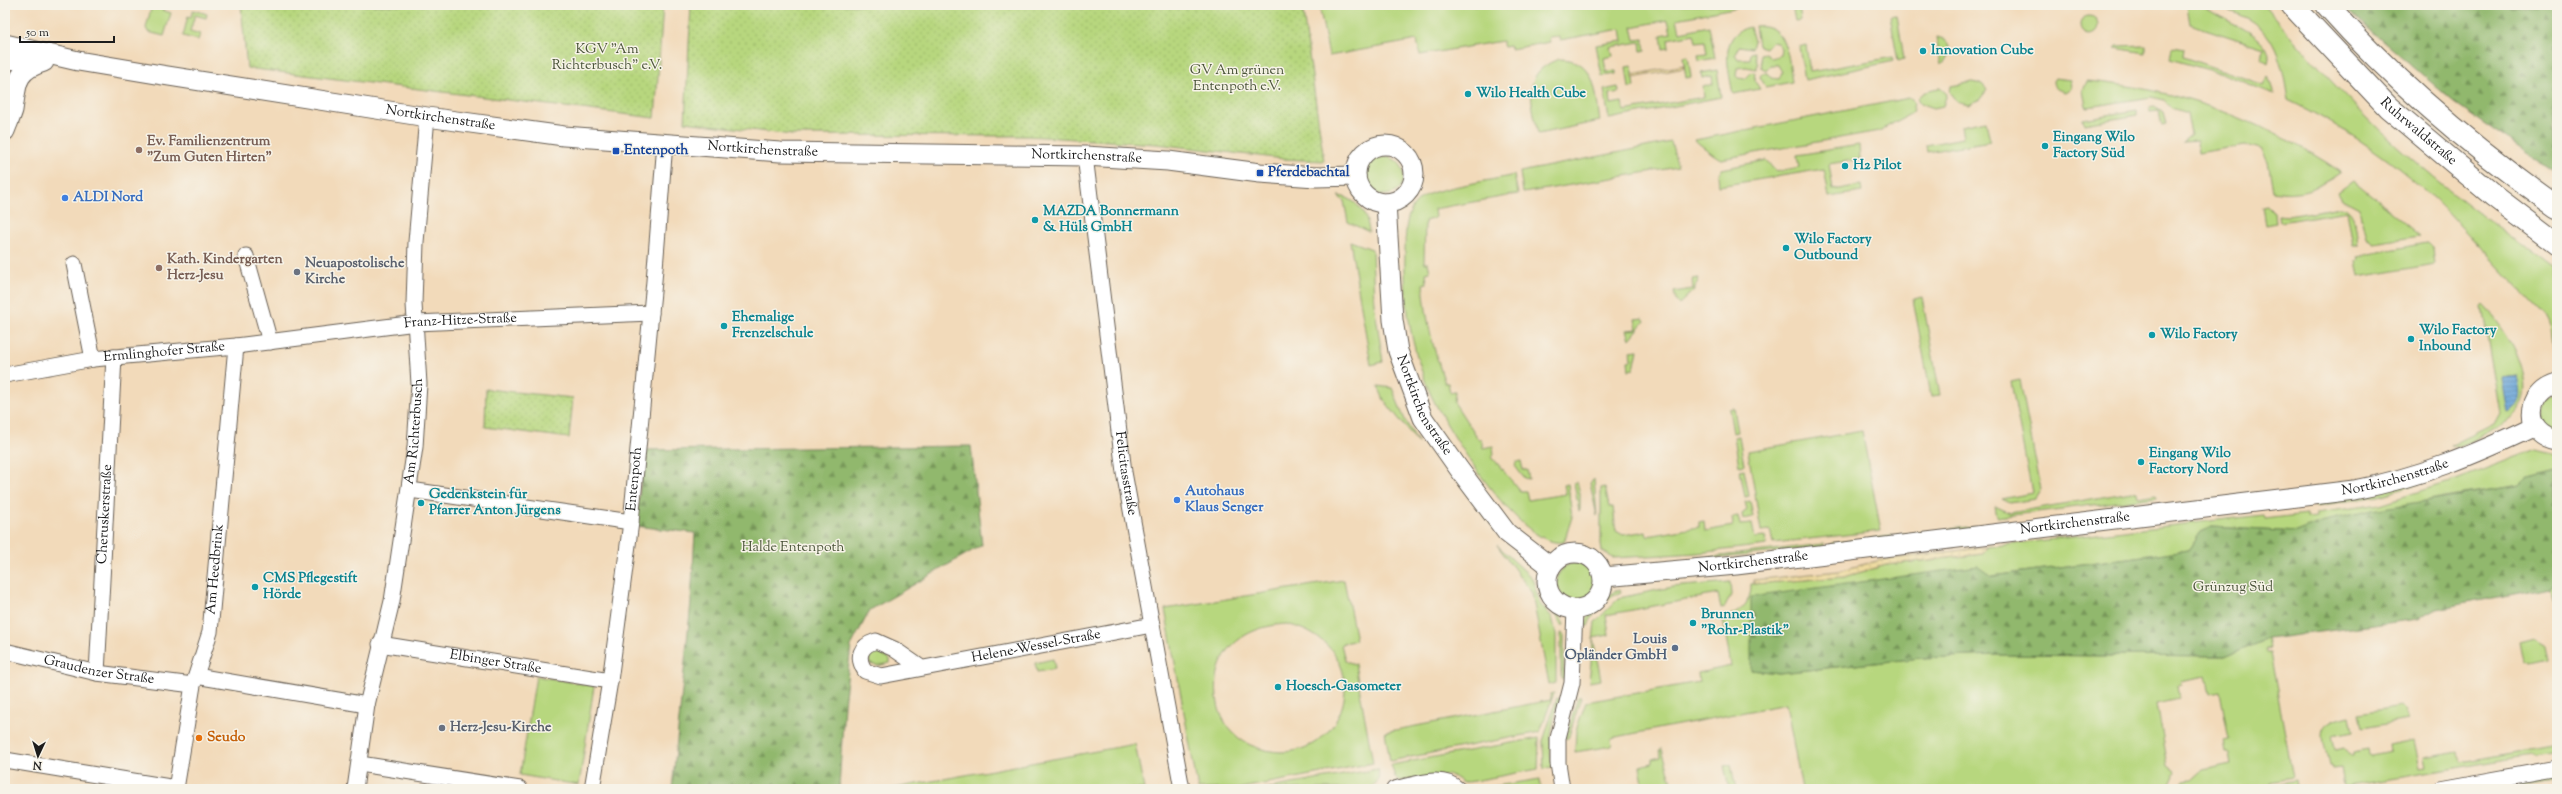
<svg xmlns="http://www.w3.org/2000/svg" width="2562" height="794" font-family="'Sorts Mill Goudy',serif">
<defs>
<pattern id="forest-firs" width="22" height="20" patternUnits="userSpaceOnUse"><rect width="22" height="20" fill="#91b86d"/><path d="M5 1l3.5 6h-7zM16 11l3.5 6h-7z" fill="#769559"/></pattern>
<pattern id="sand-dots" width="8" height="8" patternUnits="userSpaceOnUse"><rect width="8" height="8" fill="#eeda9e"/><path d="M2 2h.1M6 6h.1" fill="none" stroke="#ccba88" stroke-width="1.8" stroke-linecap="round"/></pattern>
<pattern id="park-dots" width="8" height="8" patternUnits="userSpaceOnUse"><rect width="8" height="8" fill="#b7d77e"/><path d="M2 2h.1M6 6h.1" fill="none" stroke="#9db86c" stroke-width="1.8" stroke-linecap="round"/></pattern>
<pattern id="water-rules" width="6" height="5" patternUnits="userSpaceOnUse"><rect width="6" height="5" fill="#65a2d7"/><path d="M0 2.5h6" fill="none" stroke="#5283ae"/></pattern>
</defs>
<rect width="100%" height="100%" fill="#f7f3e8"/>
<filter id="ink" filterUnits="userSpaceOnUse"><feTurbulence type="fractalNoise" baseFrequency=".025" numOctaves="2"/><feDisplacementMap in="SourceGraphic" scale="8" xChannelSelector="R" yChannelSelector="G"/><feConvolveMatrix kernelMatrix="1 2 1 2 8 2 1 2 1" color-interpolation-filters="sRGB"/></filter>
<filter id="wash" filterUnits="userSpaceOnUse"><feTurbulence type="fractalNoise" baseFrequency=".012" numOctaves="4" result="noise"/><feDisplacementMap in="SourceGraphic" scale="16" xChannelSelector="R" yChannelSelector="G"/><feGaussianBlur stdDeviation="0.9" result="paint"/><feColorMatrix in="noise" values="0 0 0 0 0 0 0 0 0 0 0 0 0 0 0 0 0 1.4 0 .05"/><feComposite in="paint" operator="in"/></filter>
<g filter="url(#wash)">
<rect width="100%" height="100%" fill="#f2daba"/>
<g fill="#b7d77e" stroke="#6a7a4d" fill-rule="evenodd">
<polygon points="152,5 164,5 162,10 171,13 164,36 148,32 146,28"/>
<polygon points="1319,5 1744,5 1744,6 1677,19 1680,32 1709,26 1715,58 1699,61 1698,55 1707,54 1705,41 1696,42 1694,34 1668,39 1669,48 1663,49 1661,35 1671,33 1668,20 1632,27 1635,40 1643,39 1645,50 1641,51 1640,42 1611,47 1613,56 1604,58 1606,72 1616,71 1616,74 1602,76 1596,45 1623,41 1621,29 1560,40 1559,37 1549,38 1550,42 1511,49 1510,46 1504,47 1502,41 1420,55 1417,40 1329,56"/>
<polygon points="1792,5 1799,5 1801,20 1795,21"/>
<path d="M2187 5H2203C2217 21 2278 34 2268 64L2262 60 2264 48 2190 24Z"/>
<path d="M2215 5H2264C2312 62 2363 118 2420 166 2464 204 2511 237 2557 272V358C2548 344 2555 333 2544 315 2510 280 2478 244 2444 209 2400 164 2344 127 2288 100 2283 69 2278 36 2249 19 2238 13 2226 11 2215 5Z"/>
<polygon points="193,10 207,14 206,18 195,15 190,31 200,34 198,40 183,36 188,16 191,17"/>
<polygon points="1897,15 1904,59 1898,61 1890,16"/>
<circle cx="2089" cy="25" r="9"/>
<path d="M1755 26C1787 22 1789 59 1792 82L1766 87 1760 77 1762 73H1767L1771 78 1779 79 1782 72 1778 65H1770L1766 70 1762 68 1760 54 1766 53 1772 58 1780 55 1781 48 1776 42 1772 41 1766 48 1758 46Z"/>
<path d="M1750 27 1754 41 1752 48 1739 46 1735 54 1738 59H1750L1751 53 1754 52 1758 65 1756 69 1746 67 1737 68 1736 76 1738 78 1745 79 1752 72 1755 73 1754 80 1760 89 1733 94C1729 71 1717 34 1750 27Z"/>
<path d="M1936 37C1951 39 1952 50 1945 62L1941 65Z"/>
<polygon points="1806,45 1810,72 1893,57 1894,61 1805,80 1799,47"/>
<polygon points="2146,45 2146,53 2115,48 2117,46"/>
<polygon points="2172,47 2184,49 2183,57 2264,85 2268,76 2274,94 2220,73 2170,59"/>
<polygon points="1688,56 1691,77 1686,78 1683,57"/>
<path d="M1559 59C1597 59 1595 92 1600 121L1538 134C1532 101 1520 73 1559 59Z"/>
<polygon points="1632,66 1635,87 1629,88 1626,67"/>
<polygon points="1717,70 1721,97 1609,119 1604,90 1618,87 1619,92 1610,94 1611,104 1622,102 1624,111 1704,97 1703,87 1713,84 1712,76 1702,78 1701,73"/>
<path d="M2055 78 2070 80 2071 88 2065 92C2058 90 2053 88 2053 81Z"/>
<path d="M2087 81C2177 88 2267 122 2341 172 2319 188 2301 196 2273 191L2268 161 2261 149 2245 145 2198 153 2197 141 2182 142 2191 135 2187 113 2171 108 2164 100 2151 97 2088 107 2086 106 2083 91Z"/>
<polygon points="1973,82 1982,84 1987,90 1980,99 1969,105 1959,103 1950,92 1951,86"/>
<path d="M1940 88 1947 94 1943 106 1934 108 1920 103 1917 98C1924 91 1931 89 1940 88Z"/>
<path d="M1909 98 1914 102 1912 113 1879 131 1721 159C1719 159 1696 142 1695 140Z"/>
<polygon points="2154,107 2163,112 2166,124 2162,125 2159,111 2151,112 2150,108"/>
<polygon points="2137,110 2137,115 2084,124 2083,119"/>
<polygon points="1986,121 1990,141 1927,152 1926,145 1963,138 1961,126"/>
<polygon points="1671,142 1678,167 1523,193 1520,172"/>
<polygon points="1859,145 1860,159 1829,164 1833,190 1861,185 1862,192 1829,197 1824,169 1719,186 1718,174 1722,169 1766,160 1776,172 1799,167 1797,155"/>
<circle cx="1385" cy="176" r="19"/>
<path d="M1514 175 1518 194 1434 209 1435 218 1425 221 1424 263H1428L1430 272 1426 273 1427 283 1423 284C1426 320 1433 348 1445 383H1448L1450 392 1455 391 1454 402 1478 439H1481L1483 448 1493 446 1494 455 1492 457 1520 491H1526L1528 500 1566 494 1564 485 1568 484 1572 517 1564 542C1523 551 1451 435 1434 401 1426 386 1421 369 1416 353 1407 320 1404 286 1405 251 1406 231 1404 210 1423 197 1436 188 1495 180 1514 175Z"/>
<polygon points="2353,181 2420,236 2374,243 2366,238 2359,208 2342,199 2338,192"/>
<path d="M1338 196C1356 197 1368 215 1369 232L1348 222 1344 201Z"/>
<polygon points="2267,206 2275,214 2276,223 2265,225 2262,207"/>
<path d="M2340 207C2357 209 2356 232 2358 246H2353L2347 211 2280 222 2279 215 2288 216Z"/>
<polygon points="1350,241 1372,249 1374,303 1383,362 1371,365"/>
<polygon points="2427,243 2433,249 2435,264 2359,277 2356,260 2359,259 2358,256"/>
<polygon points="1699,278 1694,290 1679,304 1676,300 1674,292 1693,289 1692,279"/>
<polygon points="1922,297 1940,395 1931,396 1913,299"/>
<path d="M2484 305C2506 328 2538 378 2519 409 2514 418 2499 425 2490 431 2478 437 2464 448 2450 446L2494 424 2500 413 2482 307ZM2517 376 2519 399 2508 412 2501 378Z"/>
<polygon points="1635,319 1643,318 1645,321 1630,339 1627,330 1637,329"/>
<polygon points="1638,350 1634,369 1629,370 1628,361 1632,360 1631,351"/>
<polygon points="2020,380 2041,489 2035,499 2010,503 2002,499 2032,493 2011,382"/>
<polygon points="1378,386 1392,388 1405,420 1419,444 1384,400"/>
<path d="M2557 395V432C2539 425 2539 403 2557 395Z"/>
<polygon points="1734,408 1738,432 1733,433 1729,409"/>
<polygon points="1862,431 1881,531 1773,543 1770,530 1761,531 1748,451"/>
<polygon points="1739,436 1744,465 1739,466 1734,437"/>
<path d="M2537 449 2557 454V471L2526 479 2520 485 2445 497 2321 522 2296 532 2212 527 2201 532 2188 550 1992 576 1751 670 1779 673 1921 658 1996 655 2225 657 2268 639 2270 648 2265 649 2266 652H2270L2293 778 2271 782 2272 786 2296 781 2297 786 2279 789H2178L2183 781 2192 780 2203 770 2232 764 2230 753H2226L2224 741 2229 740 2220 692 2210 694 2206 676 2180 681 2181 685 2177 686 2179 699 2157 704 2168 766 2175 771 2167 789H1802L1786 704 1611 738 1612 746 1575 752 1576 730 1586 702 1699 682 1698 673 1731 666 1723 619C1741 612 1751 604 1751 584L1844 577 1886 565 1983 554 1987 547 2227 519 2264 515 2265 519 2306 514V518L2317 517V513L2380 504 2456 480Z"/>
<polygon points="1521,461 1523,470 1527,470 1529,479 1524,478 1515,466 1516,462"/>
<polygon points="2462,467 2453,473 2379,496 2316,506 2315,502"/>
<polygon points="1744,469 1749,496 1745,497 1740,470"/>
<polygon points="1594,479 1597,516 1590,483"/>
<polygon points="1577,482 1580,493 1580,510 1579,511 1574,483"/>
<polygon points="1605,487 1609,507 1613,507 1616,531 1623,535 1646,531 1647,536 1699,527 1699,522 1704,521 1705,531 1733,526 1732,517 1738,516 1740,525 1752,524 1755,538 1765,537 1767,545 1698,553 1613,558 1602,551 1601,544 1601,488"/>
<polygon points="2137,491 2138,497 2156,494 2157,497 1997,517 1995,506 2010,513"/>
<polygon points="1750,501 1753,517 1743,519 1742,514 1747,510 1745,502"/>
<polygon points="1975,526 1976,529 1832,546 1832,543"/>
<polygon points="1824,544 1824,547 1692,561 1703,558"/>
<polygon points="1497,545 1532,578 1540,604 1552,617 1556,634 1556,683 1549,685 1532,593"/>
<circle cx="1576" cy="582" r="19"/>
<polygon points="2557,577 2557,608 2554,609 2550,587"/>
<path d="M1344 580 1356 640 1341 644 1345 661 1355 664 1373 763 1237 789H1198L1165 609ZM1287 624C1391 651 1340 781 1253 746 1236 740 1221 722 1218 704 1209 655 1240 626 1287 624Z"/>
<polygon points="1730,582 1731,595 1725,607 1721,608 1718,594 1606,615 1609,635 1593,638 1601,680 1589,682 1595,622 1619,598 1672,587"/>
<path d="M1543 585C1544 602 1560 609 1564 625H1561C1557 609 1541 602 1539 586Z"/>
<path d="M1620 589 1621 592C1608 597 1592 613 1588 626H1585C1587 612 1607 594 1620 589Z"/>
<polygon points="1561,633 1564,633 1564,679 1561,678"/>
<polygon points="2535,637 2545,644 2548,660 2530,664 2524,661 2520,641"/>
<polygon points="876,651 890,659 890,663 877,666 870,664 869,658 871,653"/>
<polygon points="1053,659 1055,669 1037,672 1035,663"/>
<polygon points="536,676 594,686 579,785 520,775"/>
<polygon points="1554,693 1540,732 1390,761 1385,732 1551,700 1550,694"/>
<polygon points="1578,697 1581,697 1568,739 1565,738"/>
<path d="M1557 698 1560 699C1552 722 1548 743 1552 767L1544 769 1543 741Z"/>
<polygon points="2401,706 2405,709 2408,720 2363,728 2360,713"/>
<path d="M2350 715 2353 731 2332 735 2335 750 2345 748 2349 755H2353V752L2368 749 2369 755 2371 756 2390 752 2389 745 2414 740 2420 768 2427 767 2425 757 2457 751 2462 762 2557 745V753L2533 757 2532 755 2344 787 2341 768 2332 769 2331 765H2329C2323 735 2313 723 2350 715Z"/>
<polygon points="1539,738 1538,769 1463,783 1451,775 1444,775 1399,781 1395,777 1391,765"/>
<polygon points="1135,744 1144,789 889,789"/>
<polygon points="1660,749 1662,749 1674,789 1644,789 1640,766 1652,763 1652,759 1661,757"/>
<polygon points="1731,765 1736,789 1729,789 1724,766"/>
<path d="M1378 769C1380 778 1377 787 1367 789H1264Z"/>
<polygon points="2557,777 2557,781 2510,789 2490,789"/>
<polygon points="1540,779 1541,789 1478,789"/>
</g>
<g fill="url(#forest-firs)" stroke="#566a44">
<polygon points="2342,5 2557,5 2557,174 2455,103"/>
<polygon points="971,446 982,545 870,610 851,646 844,705 839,789 672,789 691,602 695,533 636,526 644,450"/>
<polygon points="2557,471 2557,577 2550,587 2436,609 2418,619 2268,639 2225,657 1996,655 1921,658 1779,673 1751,670 1751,597 1978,566 1992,576 2188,550 2201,532 2212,527 2296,532 2321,522 2372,510 2520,485 2526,479"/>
</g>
<g fill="url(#sand-dots)" stroke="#857b5d">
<polygon points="1684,65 1684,68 1633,78 1633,75"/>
<polygon points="1987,547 1983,554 1886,565 1844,577 1754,584 1754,580 1838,571 1881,560"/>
</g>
<g fill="url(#park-dots)" stroke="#6a7a4d">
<polygon points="241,5 663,5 655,118 247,68"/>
<polygon points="691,5 1302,5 1324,161 1284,159 1157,144 1027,136 792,135 685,122"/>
<polygon points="486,389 573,398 569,438 485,427"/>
</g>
<path fill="url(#water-rules)" stroke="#405f7a" d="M2517 376C2520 390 2524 405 2507 412L2501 378Z"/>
</g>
<g filter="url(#ink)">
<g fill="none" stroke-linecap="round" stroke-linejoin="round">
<g stroke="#675e53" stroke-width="17">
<g id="minor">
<path id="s1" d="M1085 156 1124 472 1182 789"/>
<polyline points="246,256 270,342"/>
<polyline points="74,264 93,359"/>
<path id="s2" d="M5 375 93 359 236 346 416 323 651 313"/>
<polyline points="410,490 631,522"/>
<path id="s3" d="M380 644 610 681"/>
<path id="s4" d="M5 651 97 673 193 685"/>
<path id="s5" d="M920 667 894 649 876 641C860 646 856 657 865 671L881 676 1152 625"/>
<path id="s6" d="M97 673 114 357"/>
<polyline points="196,676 367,705"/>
<polyline points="5,760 176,788"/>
<polyline points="360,764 520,789"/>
<path id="s7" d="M176 789 193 685 210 632 236 346"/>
<path id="s8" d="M355 789 367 705 392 601 415 447 419 384 414 304 416 242 427 117"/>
<path id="s9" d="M592 789 610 681 631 522 654 281 665 143"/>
<path d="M1394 789C1414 785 1442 773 1458 789"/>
<polyline points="1562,789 1558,763 1558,738 1572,683 1575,610"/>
<polyline points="2441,789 2557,768"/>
</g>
</g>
<g stroke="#675e53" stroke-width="21">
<g id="major">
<path id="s10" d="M5 44 78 61 162 75 427 117 564 136 780 152 1085 156 1168 161 1260 173 1316 177 1356 176"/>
<polyline points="5,59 34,61"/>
<path d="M5 131C7 125 11 117 13 110 17 85 14 71 44 62"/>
<circle cx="1385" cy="174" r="29"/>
<path id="s11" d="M1386 203 1393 320 1398 351 1423 418 1459 469 1507 533 1551 567"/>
<path d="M2557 384C2525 393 2523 434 2557 441"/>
<circle cx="1575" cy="581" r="28"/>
<path id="s12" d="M1604 577 1736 565 2354 490C2421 477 2474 455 2535 426"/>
</g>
</g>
<g stroke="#675e53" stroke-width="24">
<g id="highway">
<path id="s13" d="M2292 5 2388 107 2494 196 2557 244"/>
<path d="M2327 5C2395 82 2473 148 2557 207"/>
</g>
</g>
<use href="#minor" stroke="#fff" stroke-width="15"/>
<use href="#major" stroke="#fff" stroke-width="19"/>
<use href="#highway" stroke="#fff" stroke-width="22"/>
</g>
</g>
<g fill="#0f9aa8" stroke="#f7f3e8" stroke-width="1.5">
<circle cx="1923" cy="51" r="4"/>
<circle cx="1468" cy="94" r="4"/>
<circle cx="2045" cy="146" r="4"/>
<circle cx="1845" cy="166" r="4"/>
<circle cx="1035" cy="220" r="4"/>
<circle cx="1786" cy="248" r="4"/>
<circle cx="724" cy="326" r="4"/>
<circle cx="2152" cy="335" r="4"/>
<circle cx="2411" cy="339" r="4"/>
<circle cx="2141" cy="462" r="4"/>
<circle cx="421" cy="503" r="4"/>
<circle cx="255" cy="587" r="4"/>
<circle cx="1693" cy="623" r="4"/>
<circle cx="1278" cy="687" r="4"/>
</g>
<g fill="#8d6e63" stroke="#f7f3e8" stroke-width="1.5">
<circle cx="139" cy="150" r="4"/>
<circle cx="159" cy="268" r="4"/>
</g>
<g fill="#1a4fb4" stroke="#f7f3e8" stroke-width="1.5">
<rect x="612" y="147" width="8" height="8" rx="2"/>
<rect x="1256" y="169" width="8" height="8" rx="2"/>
</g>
<g fill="#3f7fe0" stroke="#f7f3e8" stroke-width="1.5">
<circle cx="65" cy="198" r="4"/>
<circle cx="1177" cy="500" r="4"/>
</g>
<g fill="#6b7280" stroke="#f7f3e8" stroke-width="1.5">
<circle cx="297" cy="272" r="4"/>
<circle cx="442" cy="728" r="4"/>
</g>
<circle fill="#5c6f8a" stroke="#f7f3e8" stroke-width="1.5" cx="1675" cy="648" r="4"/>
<circle fill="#e8710a" stroke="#f7f3e8" stroke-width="1.5" cx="199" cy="738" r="4"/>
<g text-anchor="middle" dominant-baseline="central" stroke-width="3" stroke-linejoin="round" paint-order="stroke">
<g font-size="14" fill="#4a5439" stroke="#f7f3e8">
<text x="607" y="50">KGV "Am<tspan x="607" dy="16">Richterbusch" e.V.</tspan></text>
<text x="1237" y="71">GV Am grünen<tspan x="1237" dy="16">Entenpoth e.V.</tspan></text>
<text x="793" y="548">Halde Entenpoth</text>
<text x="2233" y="588">Grünzug Süd</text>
</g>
<g font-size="14" font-weight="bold" fill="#0d838f" stroke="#f7f3e8" text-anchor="start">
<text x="1931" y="51">Innovation Cube</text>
<text x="1476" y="94">Wilo Health Cube</text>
<text x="2053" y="138">Eingang Wilo<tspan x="2053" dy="16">Factory Süd</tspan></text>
<text x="1853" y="166">H2 Pilot</text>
<text x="1043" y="212">MAZDA Bonnermann<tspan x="1043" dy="16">&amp; Hüls GmbH</tspan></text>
<text x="1794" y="240">Wilo Factory<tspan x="1794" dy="16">Outbound</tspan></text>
<text x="732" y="318">Ehemalige<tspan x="732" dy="16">Frenzelschule</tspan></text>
<text x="2419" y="331">Wilo Factory<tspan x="2419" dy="16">Inbound</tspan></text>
<text x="2160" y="335">Wilo Factory</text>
<text x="2149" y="454">Eingang Wilo<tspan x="2149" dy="16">Factory Nord</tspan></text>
<text x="429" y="495">Gedenkstein für<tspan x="429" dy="16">Pfarrer Anton Jürgens</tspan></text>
<text x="263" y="579">CMS Pflegestift<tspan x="263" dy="16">Hörde</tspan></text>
<text x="1701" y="615">Brunnen<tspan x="1701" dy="16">"Rohr-Plastik"</tspan></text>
<text x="1286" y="687">Hoesch-Gasometer</text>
</g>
<g font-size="14" fill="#1c1c1c" stroke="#f7f3e8">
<text stroke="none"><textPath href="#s10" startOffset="442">Nortkirchenstraße</textPath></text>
<text stroke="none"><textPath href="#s13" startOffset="179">Ruhrwaldstraße</textPath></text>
<text stroke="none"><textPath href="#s10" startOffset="766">Nortkirchenstraße</textPath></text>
<text stroke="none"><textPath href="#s10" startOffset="1090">Nortkirchenstraße</textPath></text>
<text stroke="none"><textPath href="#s2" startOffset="459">Franz-Hitze-Straße</textPath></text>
<text stroke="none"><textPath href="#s2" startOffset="161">Ermlinghofer Straße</textPath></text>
<text stroke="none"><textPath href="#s11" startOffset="209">Nortkirchenstraße</textPath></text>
<text stroke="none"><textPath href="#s8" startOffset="363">Am Richterbusch</textPath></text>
<text stroke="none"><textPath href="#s1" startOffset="320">Felicitasstraße</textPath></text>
<text stroke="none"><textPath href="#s12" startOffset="798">Nortkirchenstraße</textPath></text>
<text stroke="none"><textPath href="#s9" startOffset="313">Entenpoth</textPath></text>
<text stroke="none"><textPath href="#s6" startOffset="159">Cheruskerstraße</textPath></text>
<text stroke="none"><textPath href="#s12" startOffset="474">Nortkirchenstraße</textPath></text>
<text stroke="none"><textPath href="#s12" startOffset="150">Nortkirchenstraße</textPath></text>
<text stroke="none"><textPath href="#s7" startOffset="224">Am Heedbrink</textPath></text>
<text stroke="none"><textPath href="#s5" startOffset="265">Helene-Wessel-Straße</textPath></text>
<text stroke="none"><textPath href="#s3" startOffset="117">Elbinger Straße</textPath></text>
<text stroke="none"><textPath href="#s4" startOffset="96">Graudenzer Straße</textPath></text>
</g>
<g font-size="14" font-weight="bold" fill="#785e54" stroke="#f7f3e8" text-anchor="start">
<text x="147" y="142">Ev. Familienzentrum<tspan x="147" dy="16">"Zum Guten Hirten"</tspan></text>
<text x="167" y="260">Kath. Kindergarten<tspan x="167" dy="16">Herz-Jesu</tspan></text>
</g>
<g font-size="14" font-weight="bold" fill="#164399" stroke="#f7f3e8" text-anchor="start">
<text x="624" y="151">Entenpoth</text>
<text x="1268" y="173">Pferdebachtal</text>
</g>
<g font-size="14" font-weight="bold" fill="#366cbe" stroke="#f7f3e8" text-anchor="start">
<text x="73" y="198">ALDI Nord</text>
<text x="1185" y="492">Autohaus<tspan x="1185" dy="16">Klaus Senger</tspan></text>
</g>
<g font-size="14" font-weight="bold" fill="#5b616d" stroke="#f7f3e8" text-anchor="start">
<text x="305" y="264">Neuapostolische<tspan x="305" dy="16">Kirche</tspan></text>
<text x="450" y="728">Herz-Jesu-Kirche</text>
</g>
<g font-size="14" font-weight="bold" fill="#4e5e75" stroke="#f7f3e8" text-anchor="end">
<text x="1667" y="640">Louis<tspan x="1667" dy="16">Opländer GmbH</tspan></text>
</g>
<g font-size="14" font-weight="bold" fill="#c56008" stroke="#f7f3e8" text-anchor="start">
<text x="207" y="738">Seudo</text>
</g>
</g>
<rect width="2562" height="794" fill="none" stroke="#f7f3e8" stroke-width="20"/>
<g transform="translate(38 756) rotate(184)" stroke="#f7f3e8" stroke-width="3" paint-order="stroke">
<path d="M0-3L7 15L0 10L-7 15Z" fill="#1c1c1c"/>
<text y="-6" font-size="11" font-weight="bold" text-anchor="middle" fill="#1c1c1c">N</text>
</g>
<path d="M20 36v6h94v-6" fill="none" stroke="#1c1c1c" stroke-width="2"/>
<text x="26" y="36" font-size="12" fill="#1c1c1c" stroke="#f7f3e8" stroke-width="3" paint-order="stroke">50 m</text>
</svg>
